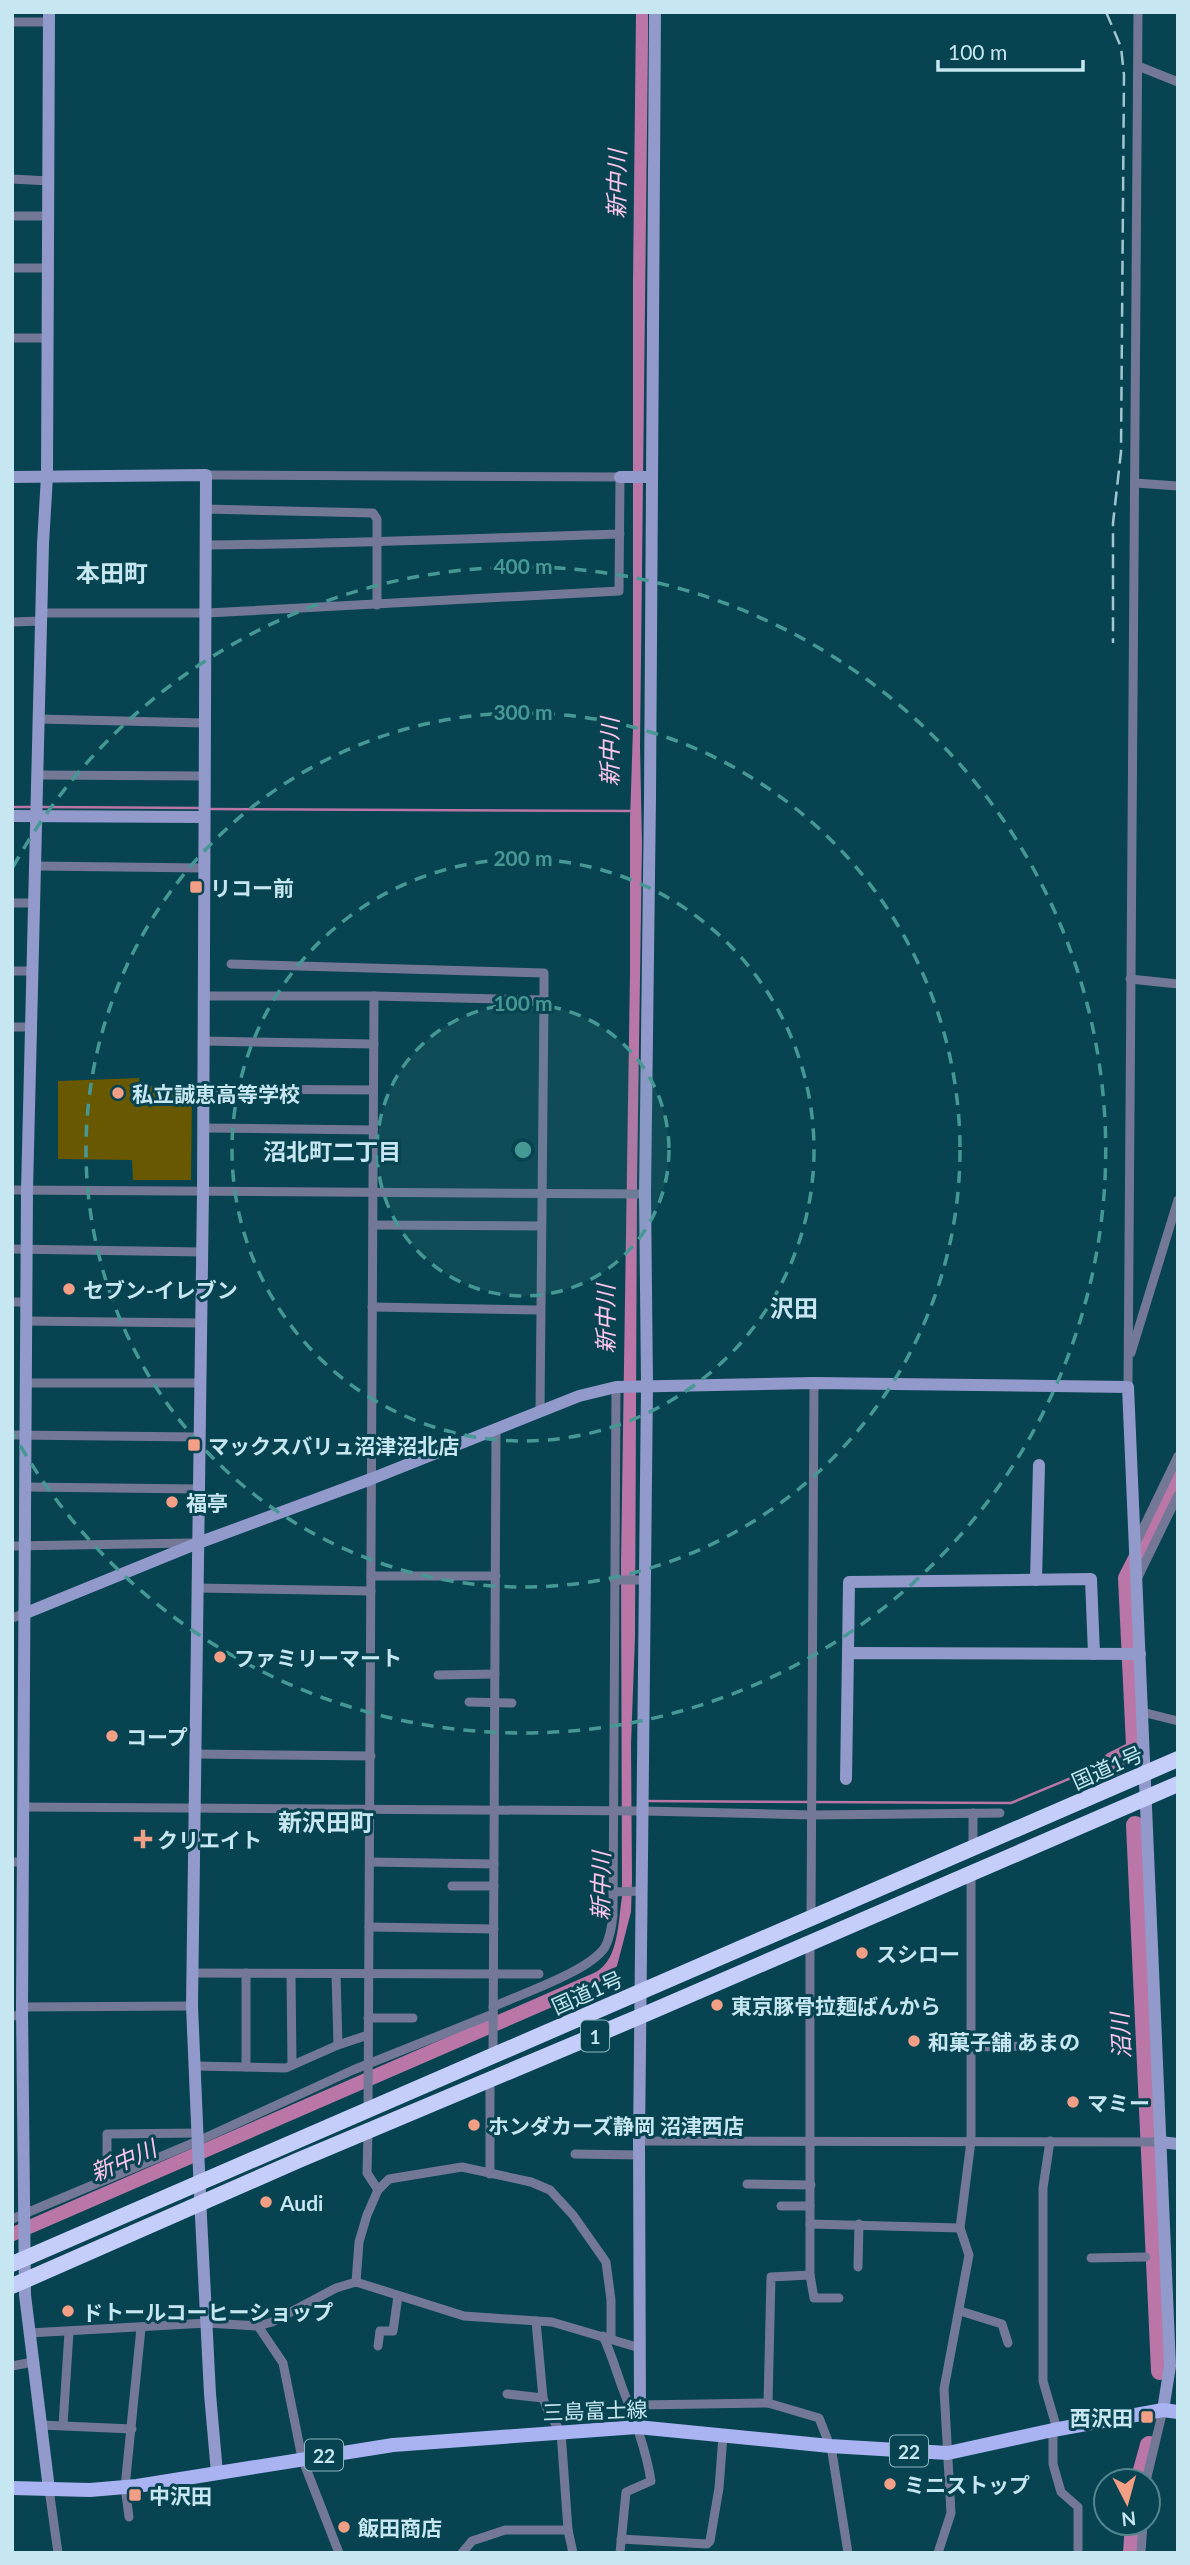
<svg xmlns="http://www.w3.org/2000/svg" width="1190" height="2565" font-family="Lato,'Noto Sans JP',sans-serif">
<rect width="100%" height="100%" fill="#074350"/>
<polygon fill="#675801" points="139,1078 140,1086 165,1086 170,1092 192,1091 191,1180 133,1180 132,1160 58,1159 58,1081"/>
<path fill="#ba76a7" d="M636 12H648V42L640 746 642 844 637 1181 635 1637 631 1744 632 1881 631 1912 617 1966 594 1987 580 1995 12 2242V2227L596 1972C619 1959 618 1921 622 1897L621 1562 630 972V820L633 729V281Z"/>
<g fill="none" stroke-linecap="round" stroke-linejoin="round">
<g stroke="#ba76a7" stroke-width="2.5">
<polyline points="12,807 33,807"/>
<polyline points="40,807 201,808"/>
<polyline points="208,809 632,811"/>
<polyline points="646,1801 1011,1803 1112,1761"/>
</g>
<g stroke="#ba76a7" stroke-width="18">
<polyline points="1114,1767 1112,1761 1134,1750 1135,1745 1127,1578 1178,1479"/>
<polyline points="1135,1825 1160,2371"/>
<polyline points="1139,2481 1149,2445"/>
<polyline points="1132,2553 1134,2523"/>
</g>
<g stroke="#737897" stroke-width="9">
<polyline points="12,22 49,22"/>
<polyline points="1138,66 1178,82"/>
<polyline points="12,179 49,181"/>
<polyline points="12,216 49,216"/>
<polyline points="12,268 49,268"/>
<polyline points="12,338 48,338"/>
<polyline points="1135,483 1178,486"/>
<polyline points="206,509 373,513 377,519 377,605"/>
<path d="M206 545C344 544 482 538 620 534"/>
<polyline points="42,613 207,613 619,591 620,477 206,475"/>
<polyline points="12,622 41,621"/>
<polyline points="39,719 204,723"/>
<polyline points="38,775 204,776"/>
<polyline points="35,866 203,868"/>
<polyline points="12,903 35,903"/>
<polyline points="231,964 544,973 544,1000"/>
<polyline points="12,971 33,971"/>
<polyline points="1130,979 1178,984"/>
<polyline points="203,996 374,996 544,1000 540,1411"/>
<polyline points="12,1027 32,1027"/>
<polyline points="203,1041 374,1044"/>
<polyline points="202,1089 373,1090"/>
<polyline points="203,1128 373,1130"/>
<polyline points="12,1190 645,1194"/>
<polyline points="373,1225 540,1226"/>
<polyline points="12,1249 202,1252"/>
<polyline points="12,1302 26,1302"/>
<polyline points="372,1307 540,1310"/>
<polyline points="26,1321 201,1323"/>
<polyline points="1131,1353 1178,1200"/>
<polyline points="26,1383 200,1383"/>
<polyline points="1128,1387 1138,12"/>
<polyline points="12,1435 199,1437"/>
<polyline points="26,1487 198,1489"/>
<polyline points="1136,1543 1178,1456"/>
<polyline points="12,1546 192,1543"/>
<polyline points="371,1576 496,1576"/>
<polyline points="1137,1579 1178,1495"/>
<polyline points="614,1580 646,1580"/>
<polyline points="197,1588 371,1591"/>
<polyline points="12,1618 26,1613"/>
<polyline points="438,1675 495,1674"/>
<polyline points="469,1702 512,1703"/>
<polyline points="1142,1712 1178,1721"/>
<polyline points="196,1754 371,1756"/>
<polyline points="24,1807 644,1811 812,1815 1000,1813"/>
<polyline points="973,1848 973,1813"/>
<polyline points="12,1862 23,1862"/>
<polyline points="370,1862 494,1864"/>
<polyline points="452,1886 494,1886"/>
<polyline points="613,1892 642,1891"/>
<polyline points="811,1918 814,1383"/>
<polyline points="369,1927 494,1929"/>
<polyline points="810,1942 810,2275 771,2277 768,2403 819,2418 830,2446"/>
<polyline points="193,1973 539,1974"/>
<polyline points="291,1974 292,2065"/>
<polyline points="336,1974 338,2045"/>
<polyline points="22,2007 192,2006"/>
<path d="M493 2007C521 1994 590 1971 605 1947 610 1938 612 1925 613 1915L616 1387"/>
<polyline points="12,2016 23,2015"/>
<polyline points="368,2018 413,2018"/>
<polyline points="971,2047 1029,2046"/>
<polyline points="493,2056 496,1431"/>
<polyline points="195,2066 286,2068 338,2045 368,2035"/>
<polyline points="246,2067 246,1973"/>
<polyline points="368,2110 374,996"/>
<polyline points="368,2131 367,2173 378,2190"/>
<polyline points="639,2141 1160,2142"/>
<polyline points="1050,2141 1043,2188 1043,2381 1057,2429"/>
<polyline points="575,2154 639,2155"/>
<polyline points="490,2174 490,2080"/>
<polyline points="107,2178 107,2134 198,2133"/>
<polyline points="747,2184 811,2185"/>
<polyline points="781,2206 810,2206"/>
<polyline points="12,2219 198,2141 353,2070 493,2014"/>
<polyline points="810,2224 960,2228"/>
<polyline points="1091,2258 1146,2257"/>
<polyline points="858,2267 859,2224"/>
<polyline points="810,2275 814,2298 839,2298"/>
<polyline points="356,2282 359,2242 367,2215 378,2190 389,2179 462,2167 531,2182 550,2190 573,2215 606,2262 611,2300 611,2338"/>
<polyline points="960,2311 1002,2324 1008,2343"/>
<polyline points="536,2321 543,2398 549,2414 561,2432 568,2530 573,2553"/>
<polyline points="258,2326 283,2363 302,2458 339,2553"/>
<polyline points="29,2333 207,2323 258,2326 272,2322 336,2288 356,2282 464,2316 552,2322 640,2348"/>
<path d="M603 2336C611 2353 616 2370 622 2387 634 2418 646 2449 651 2481L626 2492 620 2553"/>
<polyline points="378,2346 380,2331 393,2331 398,2296"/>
<polyline points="12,2366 33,2362"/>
<polyline points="507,2394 543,2398"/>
<polyline points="639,2405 768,2403"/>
<polyline points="41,2425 132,2429"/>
<polyline points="63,2425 69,2332"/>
<polyline points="1053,2430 1053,2464 1061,2492 1078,2507 1078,2553"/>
<polyline points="831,2446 848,2553"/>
<polyline points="1146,2481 1163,2410"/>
<polyline points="49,2489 58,2553"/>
<polyline points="129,2517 125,2487 141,2328"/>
<polyline points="621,2539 707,2544 710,2541 719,2488 723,2436"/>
<polyline points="462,2553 472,2541 505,2530 568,2530"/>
<polyline points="938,2553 951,2513 944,2389 969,2255 960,2228 971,2141 971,1872"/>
<polyline points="1141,2553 1143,2523"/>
</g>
<g stroke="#9299cb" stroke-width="12">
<polyline points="12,477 206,475 203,1191 192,2006 201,2217 210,2394 217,2473"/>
<polyline points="620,477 652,477"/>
<polyline points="12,816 204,817"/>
<polyline points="1036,1580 1039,1465"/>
<polyline points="26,1613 198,1543 371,1479 579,1396 616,1387 814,1383 1128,1387 1170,2366 1163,2410"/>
<polyline points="848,1653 849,1582 1091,1579 1094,1654"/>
<polyline points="846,1779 848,1653 1140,1654"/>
<polyline points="1160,2142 1178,2144"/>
<polyline points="633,2415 640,2412 639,2141 647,1385 645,1194 650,798 655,12"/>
<polyline points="49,2489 25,2295 22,2007 27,1190 43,544 47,476 49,12"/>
</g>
<polyline stroke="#a9b3f2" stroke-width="14" points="12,2488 90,2490 137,2486 393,2445 637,2427 830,2446 948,2453 1053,2430 1163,2410 1178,2412"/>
<g stroke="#c5cdfb" stroke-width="16">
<polyline points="12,2264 1178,1759"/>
<polyline points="12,2286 299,2160 641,2016 1178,1784"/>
</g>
<polyline stroke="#a0c6d1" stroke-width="2.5" stroke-dasharray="14 7" stroke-linecap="butt" points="1106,12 1121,47 1124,75 1121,452 1113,523 1113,643"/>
</g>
<circle cx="523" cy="1150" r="146" fill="#469895" fill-opacity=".12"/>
<g fill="none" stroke="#469895" stroke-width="3.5" stroke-dasharray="12 9">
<circle cx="523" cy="1150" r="146"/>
<circle cx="523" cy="1150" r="291"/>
<circle cx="523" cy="1150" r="437"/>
<path d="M13 867A583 583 0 1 1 13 1433"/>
</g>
<g fill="#f39f85" stroke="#074350" stroke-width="2.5">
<rect x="189" y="880" width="14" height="14" rx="3.5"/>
<circle cx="118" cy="1093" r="7"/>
<circle cx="69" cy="1289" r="7"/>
<rect x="187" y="1438" width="14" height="14" rx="3.5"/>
<circle cx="172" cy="1502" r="7"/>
<circle cx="220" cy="1657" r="7"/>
<circle cx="112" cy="1736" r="7"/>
<path d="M139.5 1828.5h7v7h7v7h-7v7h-7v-7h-7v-7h7z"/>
<circle cx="862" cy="1953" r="7"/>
<circle cx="717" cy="2005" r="7"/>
<circle cx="914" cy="2041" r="7"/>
<circle cx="1073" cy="2102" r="7"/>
<circle cx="474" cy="2125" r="7"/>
<circle cx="266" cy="2202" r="7"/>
<circle cx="68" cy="2311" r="7"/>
<rect x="1140" y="2410" width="14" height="14" rx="3.5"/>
<circle cx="890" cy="2484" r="7"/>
<rect x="128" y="2488" width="14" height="14" rx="3.5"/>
<circle cx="344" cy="2527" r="7"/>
</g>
<g text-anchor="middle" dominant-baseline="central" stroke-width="6" stroke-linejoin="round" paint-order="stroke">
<g fill="#074350" stroke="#8db6c1" stroke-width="2">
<rect x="581" y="2020.5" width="28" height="31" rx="5"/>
<rect x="890" y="2435.5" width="38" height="31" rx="5"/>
<rect x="305" y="2439.5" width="38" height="31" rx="5"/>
</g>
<g font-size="19" font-weight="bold" fill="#c6e7f1">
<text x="595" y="2036">1</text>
<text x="909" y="2451">22</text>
<text x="324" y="2455">22</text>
</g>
<g font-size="21" font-weight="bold" fill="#c6e7f1" stroke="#074350" text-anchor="start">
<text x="210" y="887">リコー前</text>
<text x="132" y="1093">私立誠恵高等学校</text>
<text x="83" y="1289">セブン-イレブン</text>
<text x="208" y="1445">マックスバリュ沼津沼北店</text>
<text x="186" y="1502">福亭</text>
<text x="234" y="1657">ファミリーマート</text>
<text x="126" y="1736">コープ</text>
<text x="157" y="1839">クリエイト</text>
<text x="876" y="1953">スシロー</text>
<text x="731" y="2005">東京豚骨拉麺ばんから</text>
<text x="928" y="2041">和菓子舗 あまの</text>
<text x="1087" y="2102">マミー</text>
<text x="488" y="2125">ホンダカーズ静岡 沼津西店</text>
<text x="280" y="2202">Audi</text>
<text x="82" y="2311">ドトールコーヒーショップ</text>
<text x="1133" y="2417" text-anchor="end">西沢田</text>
<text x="904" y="2484">ミニストップ</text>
<text x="149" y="2495">中沢田</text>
<text x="358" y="2527">飯田商店</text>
</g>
<g font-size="21" fill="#c6e7f1" stroke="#074350">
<text transform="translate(1107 1767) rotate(-24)">国道1号</text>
<text transform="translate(587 1992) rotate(-24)">国道1号</text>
<text transform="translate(595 2410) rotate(-2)">三島富士線</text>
</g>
<g font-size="23" font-style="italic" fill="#fec5ed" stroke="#074350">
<text transform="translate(616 184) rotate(-89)">新中川</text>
<text transform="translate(609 752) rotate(-90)">新中川</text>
<text transform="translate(605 1319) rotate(-90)">新中川</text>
<text transform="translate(600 1886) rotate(-89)">新中川</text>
<text transform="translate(1120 2036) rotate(-93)">沼川</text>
<text transform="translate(123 2160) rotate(-23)">新中川</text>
</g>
<g font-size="23" font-weight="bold" fill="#c6e7f1" stroke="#074350">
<text x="332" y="1151">沼北町二丁目</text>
</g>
<g font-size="24" font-weight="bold" fill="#c6e7f1" stroke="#074350">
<text x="112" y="572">本田町</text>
<text x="794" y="1307">沢田</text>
<text x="326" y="1821">新沢田町</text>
</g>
</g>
<circle cx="523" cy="1150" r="10" fill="#469895" stroke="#074350" stroke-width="3.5"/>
<g font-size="21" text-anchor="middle" font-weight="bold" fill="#469895" stroke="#074350" stroke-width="6" stroke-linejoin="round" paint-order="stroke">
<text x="523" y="574">400 m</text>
<text x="523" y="720">300 m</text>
<text x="523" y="866">200 m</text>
<text x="523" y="1011">100 m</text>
</g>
<rect width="1190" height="2565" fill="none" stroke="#c6e7f1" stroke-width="28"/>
<g transform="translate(1127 2502) rotate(174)"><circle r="33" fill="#074350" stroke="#538590" stroke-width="2"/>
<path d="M0-5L12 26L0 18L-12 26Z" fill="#f39f85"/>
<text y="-10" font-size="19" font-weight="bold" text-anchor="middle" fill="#c6e7f1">N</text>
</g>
<path d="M938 60v10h145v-10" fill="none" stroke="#c6e7f1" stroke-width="3.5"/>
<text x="948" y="60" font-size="21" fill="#c6e7f1" stroke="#074350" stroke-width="5" paint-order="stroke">100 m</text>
</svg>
